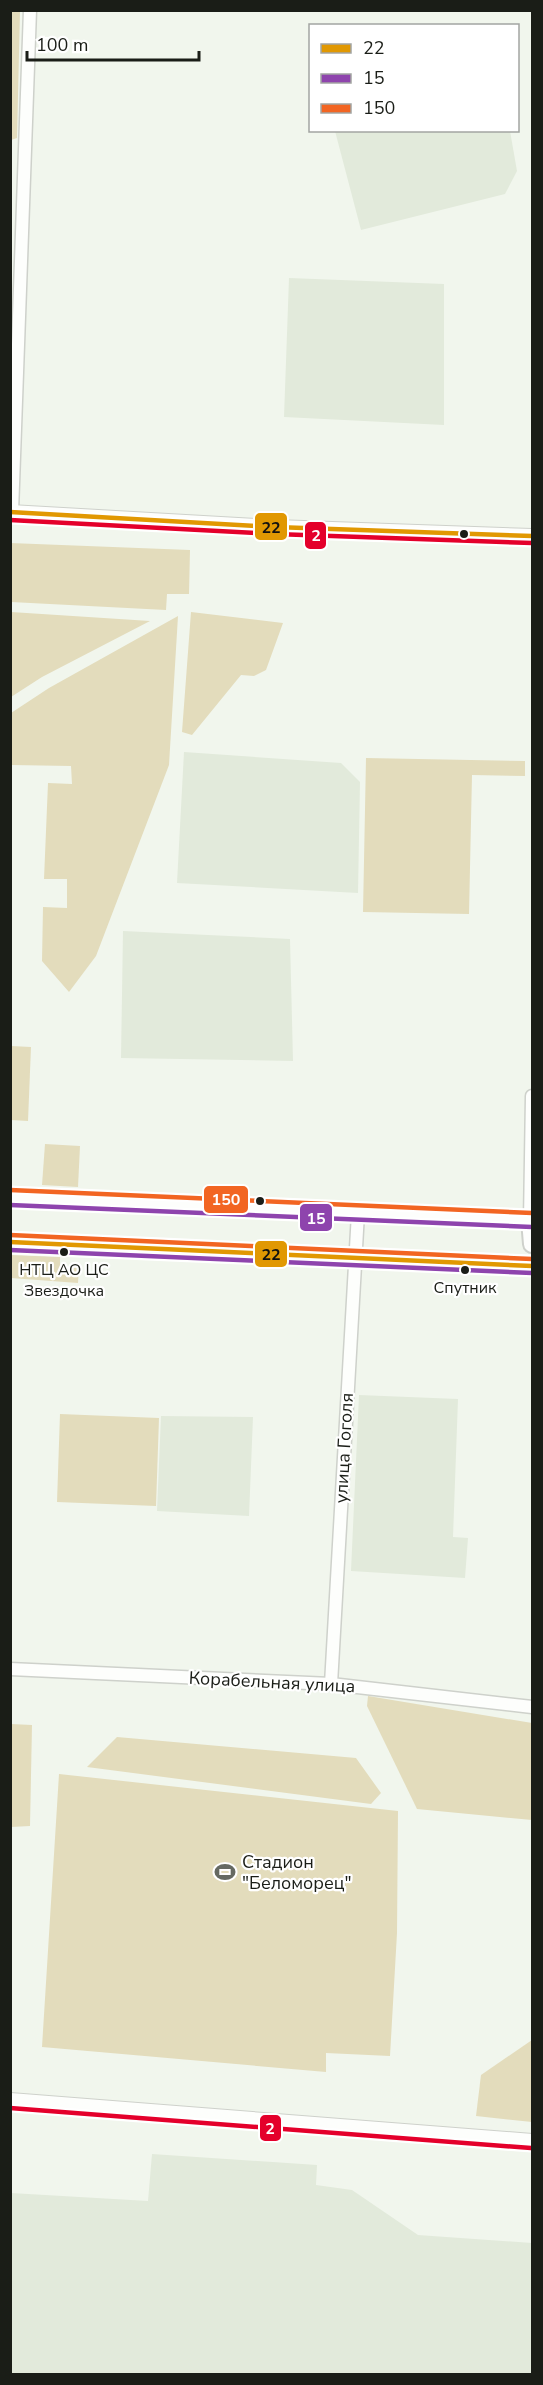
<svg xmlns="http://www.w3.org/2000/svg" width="543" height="2385" font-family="'Nunito Sans',sans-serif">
<rect width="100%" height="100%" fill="#f1f6ed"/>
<g fill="#e2eadb">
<polygon points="335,131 510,131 517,171 505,194 361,230"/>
<polygon points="289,278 444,284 444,425 284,417"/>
<polygon points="184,752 341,763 360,782 358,893 177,883"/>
<polygon points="123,931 290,939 293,1061 121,1058"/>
<polygon points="359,1395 458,1399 453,1537 468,1538 465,1578 351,1571"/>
<polygon points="161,1416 253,1417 249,1516 157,1511"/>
<polygon points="152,2154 317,2165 316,2185 352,2190 418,2235 532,2243 532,2374 11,2374 11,2193 148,2201"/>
</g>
<g fill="#e3dcbc">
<polygon points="11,10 20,11 17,138 11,140"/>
<polygon points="10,543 190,550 189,594 167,594 166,610 11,602"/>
<polygon points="11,612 150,621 42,677 11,697"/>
<polygon points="191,612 283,623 266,670 254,676 241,675 192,735 182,732"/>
<polygon points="178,616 169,765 96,956 69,992 42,961 43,907 67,908 67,879 44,879 48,783 72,784 71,766 11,765 11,713 49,688"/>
<polygon points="366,758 525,761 525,776 472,775 469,914 363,912"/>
<polygon points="11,1046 31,1047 28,1121 11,1120"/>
<polygon points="45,1144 80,1146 78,1187 42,1185"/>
<polygon points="11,1255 60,1257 60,1267 79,1268 78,1283 11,1278"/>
<polygon points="60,1414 159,1418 156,1506 57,1502"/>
<polygon points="368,1696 532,1723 532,1820 417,1809 367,1706"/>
<polygon points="11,1724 32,1725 30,1826 11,1827"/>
<polygon points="117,1737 356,1758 381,1793 371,1804 87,1767"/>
<polygon points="59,1774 398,1811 397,1933 390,2056 326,2053 326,2072 42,2047"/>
<polygon points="532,2040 532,2122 476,2116 481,2075"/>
</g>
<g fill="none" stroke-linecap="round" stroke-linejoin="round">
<g stroke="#ced1cb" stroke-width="15">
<g id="minor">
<polyline points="12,512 30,10"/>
<polyline points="530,1220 532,1096"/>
<polyline points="10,1669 331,1684 532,1707"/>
<polyline points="331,1684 358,1213"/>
</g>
</g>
<g stroke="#ced1cb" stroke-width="16">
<g id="tertiary">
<polyline points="10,512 275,527 532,536"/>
<polyline points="10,2100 532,2141"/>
</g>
</g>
<g stroke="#ced1cb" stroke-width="20">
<g id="secondary">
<polyline points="10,1197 530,1220 532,1244"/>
<polyline points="10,1242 532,1266"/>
</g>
</g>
<use href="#minor" stroke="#fdfefc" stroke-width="12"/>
<use href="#tertiary" stroke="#fdfefc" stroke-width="14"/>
<use href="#secondary" stroke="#fdfefc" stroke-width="16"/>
<g stroke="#fff" stroke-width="9">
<g id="bus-1">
<polyline points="10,512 275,527 532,536"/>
<polyline points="10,1242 532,1266"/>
</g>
</g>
<g stroke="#fff" stroke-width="9">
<g id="bus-2">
<polyline points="10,1205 532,1227"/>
<polyline points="10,1250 532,1273"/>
</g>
</g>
<g stroke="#fff" stroke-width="9">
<g id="bus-3">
<polyline points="10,1190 532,1213"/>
<polyline points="10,1235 532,1259"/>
</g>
</g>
<g stroke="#fff" stroke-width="9">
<g id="bus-4">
<polyline points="10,520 275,534 532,543"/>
<polyline points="10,2108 531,2148"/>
</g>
</g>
<use href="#bus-1" stroke="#e19802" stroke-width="4.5"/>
<use href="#bus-2" stroke="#8e44ad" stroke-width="4.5"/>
<use href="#bus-3" stroke="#f26522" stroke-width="4.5"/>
<use href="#bus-4" stroke="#e4002b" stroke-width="4.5"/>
</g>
<defs>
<g id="stadium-bare" transform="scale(1.62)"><path d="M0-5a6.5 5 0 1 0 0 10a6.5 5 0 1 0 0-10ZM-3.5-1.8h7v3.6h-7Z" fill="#656962" stroke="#fff" stroke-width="2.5" paint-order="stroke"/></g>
</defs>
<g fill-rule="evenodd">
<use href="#stadium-bare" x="225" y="1872"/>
</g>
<g fill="#1a1d17" stroke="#fff" stroke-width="2">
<circle cx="464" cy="534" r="5"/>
<circle cx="260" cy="1201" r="5"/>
<circle cx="64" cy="1252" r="5"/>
<circle cx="465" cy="1270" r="5"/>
</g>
<g text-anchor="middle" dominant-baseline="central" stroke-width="4.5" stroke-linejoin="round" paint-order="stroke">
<g font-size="16" fill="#1a1d17" stroke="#fff">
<text x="64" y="1270">НТЦ АО ЦС<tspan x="64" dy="21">Звездочка</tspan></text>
<text x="465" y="1288">Спутник</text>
</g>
<g font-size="18" fill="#1a1d17" stroke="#fff">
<text transform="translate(344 1448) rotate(-87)">улица Гоголя</text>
<text transform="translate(272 1682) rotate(3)">Корабельная улица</text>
</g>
<g font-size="18" fill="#1a1d17" stroke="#fff" text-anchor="start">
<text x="242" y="1862">Стадион<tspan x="242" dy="21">"Беломорец"</tspan></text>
</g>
</g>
<g stroke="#fff" stroke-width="2">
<rect x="254" y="512" width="34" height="29" rx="6" fill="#e19802"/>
<rect x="304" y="521" width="23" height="29" rx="6" fill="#e4002b"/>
<rect x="203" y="1185" width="46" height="29" rx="6" fill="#f26522"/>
<rect x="299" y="1203" width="34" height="29" rx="6" fill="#8e44ad"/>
<rect x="254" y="1240" width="34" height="28" rx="6" fill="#e19802"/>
<rect x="259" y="2114" width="23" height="28" rx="6" fill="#e4002b"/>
</g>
<g font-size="16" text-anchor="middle" font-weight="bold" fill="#fff">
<text x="316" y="541">2</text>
<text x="226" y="1205">150</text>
<text x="316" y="1224">15</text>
<text x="270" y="2134">2</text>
</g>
<g font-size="16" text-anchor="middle" font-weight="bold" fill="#111">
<text x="271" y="533">22</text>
<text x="271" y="1260">22</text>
</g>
<rect width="543" height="2385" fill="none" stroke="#1a1d17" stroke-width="24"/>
<rect x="309" y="24" width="210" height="108" fill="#ffffff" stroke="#a3a5a2" stroke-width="1.5"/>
<rect x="321" y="44" width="30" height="9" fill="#e19802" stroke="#a3a5a2" stroke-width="1.5"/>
<text x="363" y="54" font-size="18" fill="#1a1d17">22</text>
<rect x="321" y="74" width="30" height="9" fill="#8e44ad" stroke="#a3a5a2" stroke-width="1.5"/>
<text x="363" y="84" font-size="18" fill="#1a1d17">15</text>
<rect x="321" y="104" width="30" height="9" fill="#f26522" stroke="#a3a5a2" stroke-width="1.5"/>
<text x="363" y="114" font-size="18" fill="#1a1d17">150</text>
<path d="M27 51v9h172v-9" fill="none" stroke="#1a1d17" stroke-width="3"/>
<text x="36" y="51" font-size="18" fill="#1a1d17" stroke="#ffffff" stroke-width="4.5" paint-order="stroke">100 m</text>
</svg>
